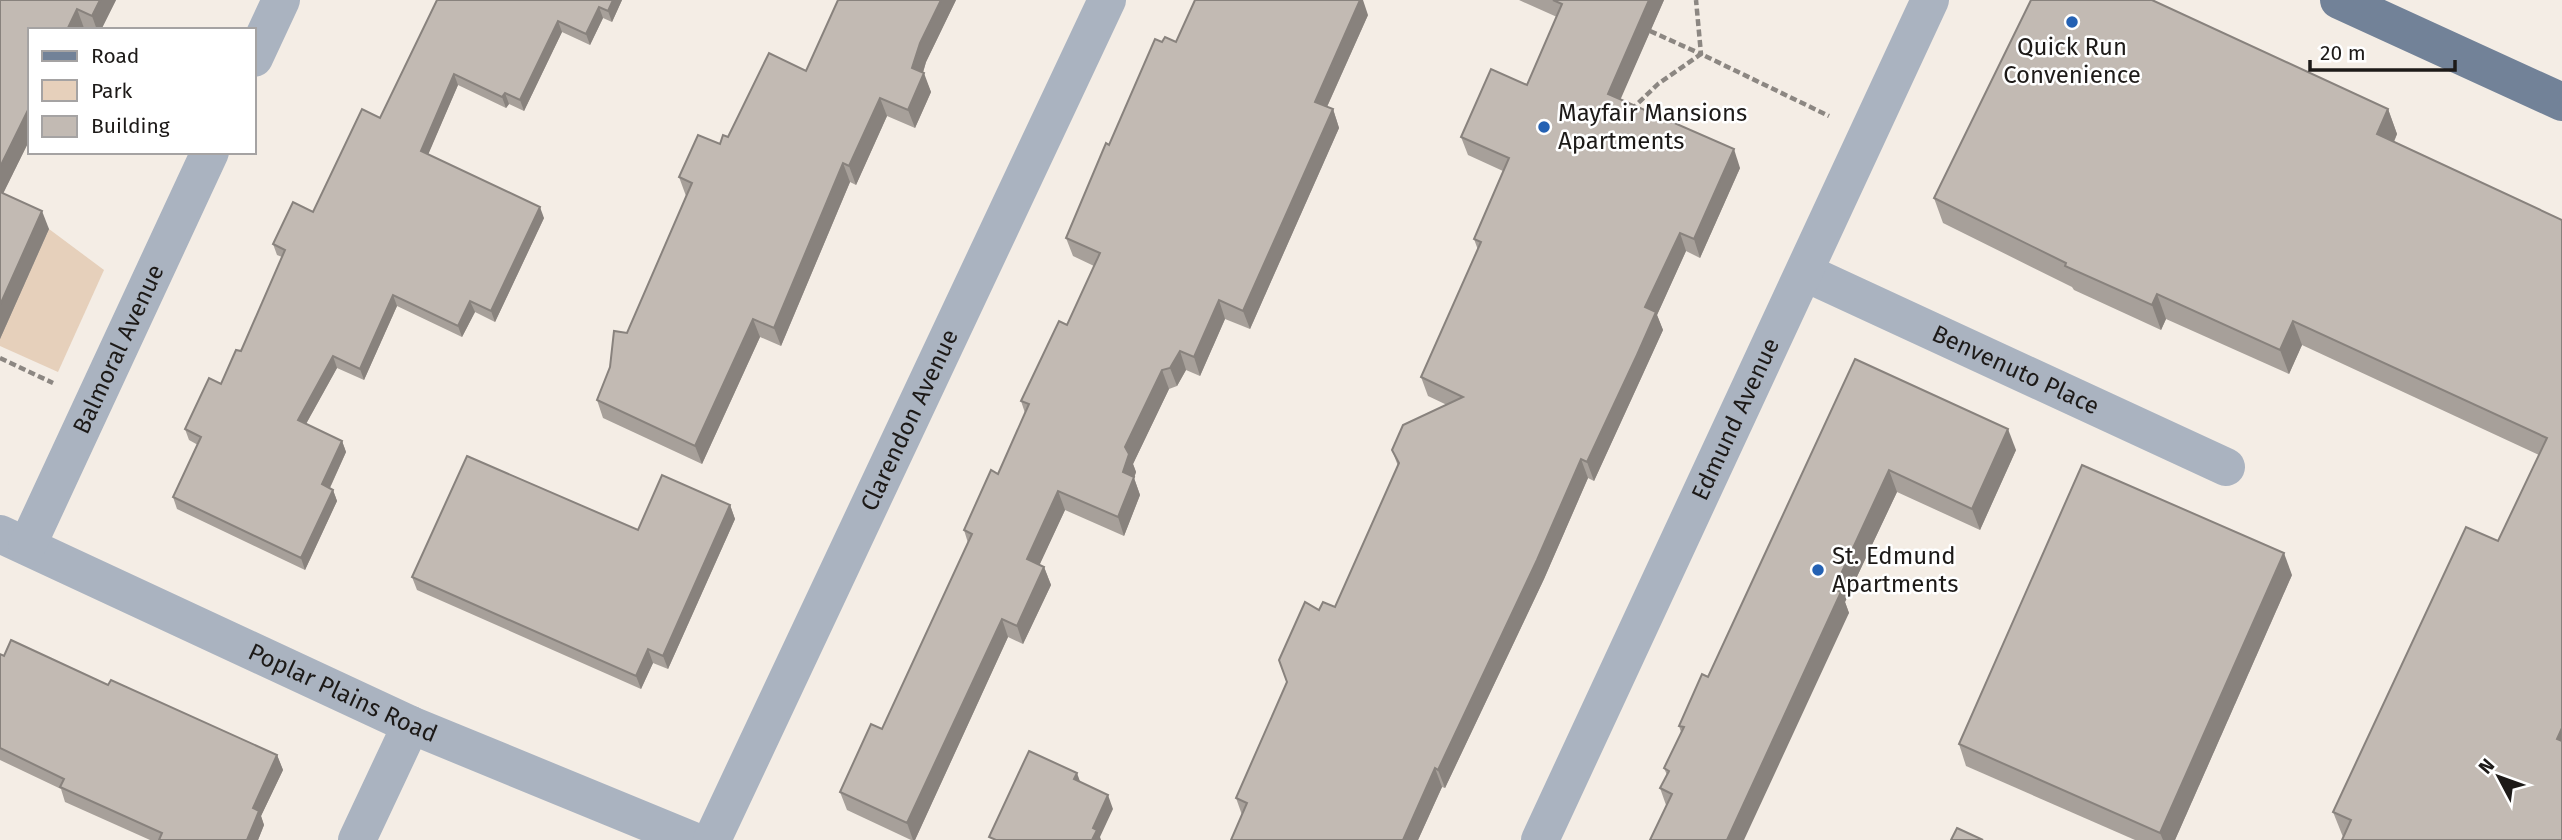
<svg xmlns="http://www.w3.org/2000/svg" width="2562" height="840" font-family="'Fira Sans',sans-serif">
<rect width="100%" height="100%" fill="#f4ede5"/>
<polygon fill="#e6d0bb" points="49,229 104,270 58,372 0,346 0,338"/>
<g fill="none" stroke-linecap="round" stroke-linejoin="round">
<g stroke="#8c8782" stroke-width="4.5" stroke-dasharray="7 3.5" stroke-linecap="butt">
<polyline points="1650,31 1701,54 1696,0"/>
<polyline points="1631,110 1658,84 1701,54 1829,116"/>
<polyline points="0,358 53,383"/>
</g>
<g stroke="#aab3c0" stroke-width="38">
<polyline points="254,58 281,0"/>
<path id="s1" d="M1806 273 2226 467"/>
<path id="s2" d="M0 534 411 725 691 840"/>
<path id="s3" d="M27 546 210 152"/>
<polyline points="357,840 411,725"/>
<path id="s4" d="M712 840 1107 0"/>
<path id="s5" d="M1540 840 1930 0"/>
</g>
<polyline stroke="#728298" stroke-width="38" points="2339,0 2562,102"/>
</g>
<g fill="#a7a09a">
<polygon points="0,0 116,0 101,30 88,30 84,28 83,30 30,30 30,139 3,193 49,229 0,339"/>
<polygon points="437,0 622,0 612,22 603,18 590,45 562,32 524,111 509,104 506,108 458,85 428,154 544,218 495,322 475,312 462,337 397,306 364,380 337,368 306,424 342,441 346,452 330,488 333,490 337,501 305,570 177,509 173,497 198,445 189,440 185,429 221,384 241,351 282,257 277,255 273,244 313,212 380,118"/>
<polygon points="838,0 956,0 926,62 923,73 931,92 915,128 887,116 856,185 850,182 781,346 760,337 702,464 603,418 597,400 627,333 686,196 679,177 806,71"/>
<polygon points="1519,0 1664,0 1620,99 1740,168 1700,258 1686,251 1657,315 1663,330 1643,374 1594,481 1588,478 1544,579 1445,788 1442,787 1418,840 1231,840 1242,815 1236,798 1319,610 1335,607 1398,466 1392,450 1447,405 1428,396 1421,377 1478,250 1474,239 1503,171 1468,155 1461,137 1527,85 1557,17"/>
<polygon points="1368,15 1327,107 1333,109 1339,128 1250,329 1225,319 1200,376 1186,370 1177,386 1169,389 1133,464 1136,472 1134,478 1140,495 1124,536 1065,510 1039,565 1044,567 1051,585 1023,644 1008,637 915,840 911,840 847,810 840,792 882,729 968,543 964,530 998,474 1025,413 1021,401 1067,325 1094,266 1073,256 1066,238 1109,145 1162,42 1176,42"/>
<polygon points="2388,109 2397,134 2394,142 2562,220 2562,840 2343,837 2333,812 2498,541 2539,455 2302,345 2289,374 2166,319 2161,330 2074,290 2072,287 1943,223 1934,198"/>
<polygon points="1855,359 2016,450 1980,530 1897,492 1845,602 1849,613 1666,805 1660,788 1667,775 1664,768 1681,732 1679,726 1708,677"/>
<polygon points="730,505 735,519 668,669 653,663 641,689 417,590 412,577 638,530"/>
<polygon points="2292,575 2175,840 2135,840 1966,766 1959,744"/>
<polygon points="0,654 108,685 277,755 283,770 261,816 264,825 258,840 150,840 65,802 61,789 0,760"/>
</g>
<g fill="#88827d">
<polygon points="100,0 116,0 101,30 97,30 92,16"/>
<polygon points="613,0 622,0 612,22 608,11"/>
<polygon points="941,0 956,0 926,62 919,85 924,73 931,92 915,128 908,110 912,68 920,43"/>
<polygon points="1360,0 1363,0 1368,15 1321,120 1315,102"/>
<polygon points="1649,0 1664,0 1615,112 1608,94"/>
<polygon points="599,7 603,18 590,45 586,34"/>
<polygon points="77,9 84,28 83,30 67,30"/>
<polygon points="558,21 562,32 524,111 520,100"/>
<polygon points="454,74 458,85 425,162 421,151"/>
<polygon points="505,93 509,104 506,108 502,97"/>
<polygon points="880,98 887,116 856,185 849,166"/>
<polygon points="30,106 30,139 0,200 0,167"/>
<polygon points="1333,109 1339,128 1250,329 1243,311"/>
<polygon points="2388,109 2397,134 2386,159 2377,134"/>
<polygon points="1734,149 1740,168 1700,258 1694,239"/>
<polygon points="843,163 850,182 781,346 774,328"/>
<polygon points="540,207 544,218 495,322 491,311"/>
<polygon points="42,211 49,229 0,339 0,305"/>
<polygon points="1680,233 1686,251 1657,315 1663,330 1594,481 1587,462 1645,307"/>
<polygon points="2157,294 2166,319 2161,330 2152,305"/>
<polygon points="393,295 397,306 364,380 360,369"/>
<polygon points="1219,300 1225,319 1200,376 1194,357"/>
<polygon points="470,301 475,312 462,337 458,326"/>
<polygon points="753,319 760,337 702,464 695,446"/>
<polygon points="2293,321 2302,345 2289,374 2280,350"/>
<polygon points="1180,351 1186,370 1177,386 1170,368"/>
<polygon points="333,356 337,368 302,431 298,420"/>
<polygon points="1162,370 1169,389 1133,464 1136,472 1134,478 1140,495 1124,536 1118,517 1125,447"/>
<polygon points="2008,429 2016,450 1980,530 1972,509"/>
<polygon points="342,441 346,452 326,496 322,484"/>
<polygon points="1581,459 1588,478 1544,579 1445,788 1438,770"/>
<polygon points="1889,470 1897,492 1845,602 1849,613 1744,840 1727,840 1834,589"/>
<polygon points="333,490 337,501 305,570 301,558"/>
<polygon points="1058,491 1065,510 1034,577 1027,559"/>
<polygon points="730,505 735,519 668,669 663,656"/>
<polygon points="2284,553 2292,575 2175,840 2163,840 2160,833"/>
<polygon points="1044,567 1051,585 1023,644 1017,626"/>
<polygon points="1002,619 1008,637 915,840 913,840 907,823"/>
<polygon points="648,649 653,663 641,689 636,676"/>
<polygon points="2562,728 2562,752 2557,739"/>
<polygon points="277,755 283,770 261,816 264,825 258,840 247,840 253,808"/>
<polygon points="1435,768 1442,787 1418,840 1403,840"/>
<polygon points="1077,773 1082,787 1074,779"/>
<polygon points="1108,795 1113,809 1100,837 1101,840 1092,840 1093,828"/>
</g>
<g fill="#c2bab3" stroke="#88827d" stroke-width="2">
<polygon points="0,0 100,0 92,16 77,9 67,30 30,30 30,106 0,167"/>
<polygon points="437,0 613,0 608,11 599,7 586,34 558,21 520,100 505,93 502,97 454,74 421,151 540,207 491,311 470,301 458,326 393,295 360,369 333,356 298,420 342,441 322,484 333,490 301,558 173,497 201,437 185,429 209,378 221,384 236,350 241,351 285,250 273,244 293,202 313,212 362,109 380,118"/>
<polygon points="838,0 941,0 920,43 912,68 924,73 908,110 880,98 849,166 843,163 774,328 753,319 695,446 597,400 610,367 614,331 627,333 692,183 679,177 698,135 720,144 723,135 728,137 769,53 806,71"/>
<polygon points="1195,0 1360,0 1315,102 1333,109 1243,311 1219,300 1194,357 1180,351 1170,368 1162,370 1125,447 1129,454 1123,472 1134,477 1118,517 1058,491 1027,559 1044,567 1017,626 1002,619 907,823 840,792 871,724 882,729 972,534 964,530 991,470 998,474 1029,404 1021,401 1059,321 1067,325 1100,253 1066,238 1106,143 1109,145 1155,39 1162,42 1165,37 1176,42"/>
<polygon points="1553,0 1649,0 1608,94 1734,149 1694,239 1680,233 1645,307 1656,312 1637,355 1587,462 1581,459 1537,560 1438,770 1435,768 1403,840 1231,840 1247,803 1236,798 1287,682 1279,660 1305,602 1319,610 1323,602 1335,607 1399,463 1392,450 1403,425 1463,397 1421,377 1481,242 1474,239 1509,158 1461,137 1491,69 1527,85 1562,4"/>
<polygon points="2031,0 2152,0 2388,109 2377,134 2562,220 2562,728 2557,739 2562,741 2562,840 2342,840 2351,820 2333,812 2466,527 2498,541 2547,438 2293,321 2280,350 2157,294 2152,305 2065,266 2066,263 1934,198"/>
<polygon points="0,192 42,211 0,305"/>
<polygon points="1855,359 2008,429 1972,509 1889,470 1834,589 1841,592 1727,840 1650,840 1672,794 1660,788 1669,771 1664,768 1684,727 1679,726 1702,674 1708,677"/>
<polygon points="467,456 638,530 662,475 730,505 663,656 648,649 636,676 412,577"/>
<polygon points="2082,465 2284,553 2160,833 1959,744"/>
<polygon points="11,640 108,685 111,680 277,755 253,808 259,811 247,840 159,840 162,833 60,787 64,779 0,748 0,654 4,656"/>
<polygon points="1029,751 1077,773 1074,779 1108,795 1093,828 1097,830 1092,840 996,840 989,837"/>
<polygon points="1957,828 1983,840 1951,840"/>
</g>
<g fill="#2461b3" stroke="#fff" stroke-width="2.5">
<circle cx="2072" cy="22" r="7"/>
<circle cx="1544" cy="127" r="7"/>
<circle cx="1818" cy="570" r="7"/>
</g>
<g text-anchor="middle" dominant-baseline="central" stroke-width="5" stroke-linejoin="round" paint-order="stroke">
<g font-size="24" fill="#1d1a18" stroke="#fff" text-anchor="start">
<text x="2072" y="47" text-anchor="middle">Quick Run<tspan x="2072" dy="28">Convenience</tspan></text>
<text x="1558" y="113">Mayfair Mansions<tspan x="1558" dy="28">Apartments</tspan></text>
<text x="1832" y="556">St. Edmund<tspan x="1832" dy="28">Apartments</tspan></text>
</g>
<g font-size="24" fill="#1d1a18" stroke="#fff">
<text stroke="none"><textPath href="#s3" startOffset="217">Balmoral Avenue</textPath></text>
<text stroke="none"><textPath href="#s1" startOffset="231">Benvenuto Place</textPath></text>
<text stroke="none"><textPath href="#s4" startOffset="464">Clarendon Avenue</textPath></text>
<text stroke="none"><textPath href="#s5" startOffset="464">Edmund Avenue</textPath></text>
<text stroke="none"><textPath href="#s2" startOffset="378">Poplar Plains Road</textPath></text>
</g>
</g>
<rect x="28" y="28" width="228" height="126" fill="#ffffff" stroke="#a5a3a3" stroke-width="2"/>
<rect x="42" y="51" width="35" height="10" fill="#728298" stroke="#a5a3a3" stroke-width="2"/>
<text x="91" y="63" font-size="21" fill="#1d1a18">Road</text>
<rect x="42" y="80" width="35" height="21" fill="#e6d0bb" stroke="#a5a3a3" stroke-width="2"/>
<text x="91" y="98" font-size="21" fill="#1d1a18">Park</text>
<rect x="42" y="116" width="35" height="21" fill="#c2bab3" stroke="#a5a3a3" stroke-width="2"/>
<text x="91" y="133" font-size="21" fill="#1d1a18">Building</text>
<g transform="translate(2499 777) rotate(311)" stroke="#ffffff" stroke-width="5" paint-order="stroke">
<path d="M0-5L12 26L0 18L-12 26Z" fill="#1d1a18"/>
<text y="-10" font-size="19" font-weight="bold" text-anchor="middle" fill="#1d1a18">N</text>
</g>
<path d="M2310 60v10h145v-10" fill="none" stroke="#1d1a18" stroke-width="3.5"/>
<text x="2320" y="60" font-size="21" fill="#1d1a18" stroke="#ffffff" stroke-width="5" paint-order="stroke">20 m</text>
</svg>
